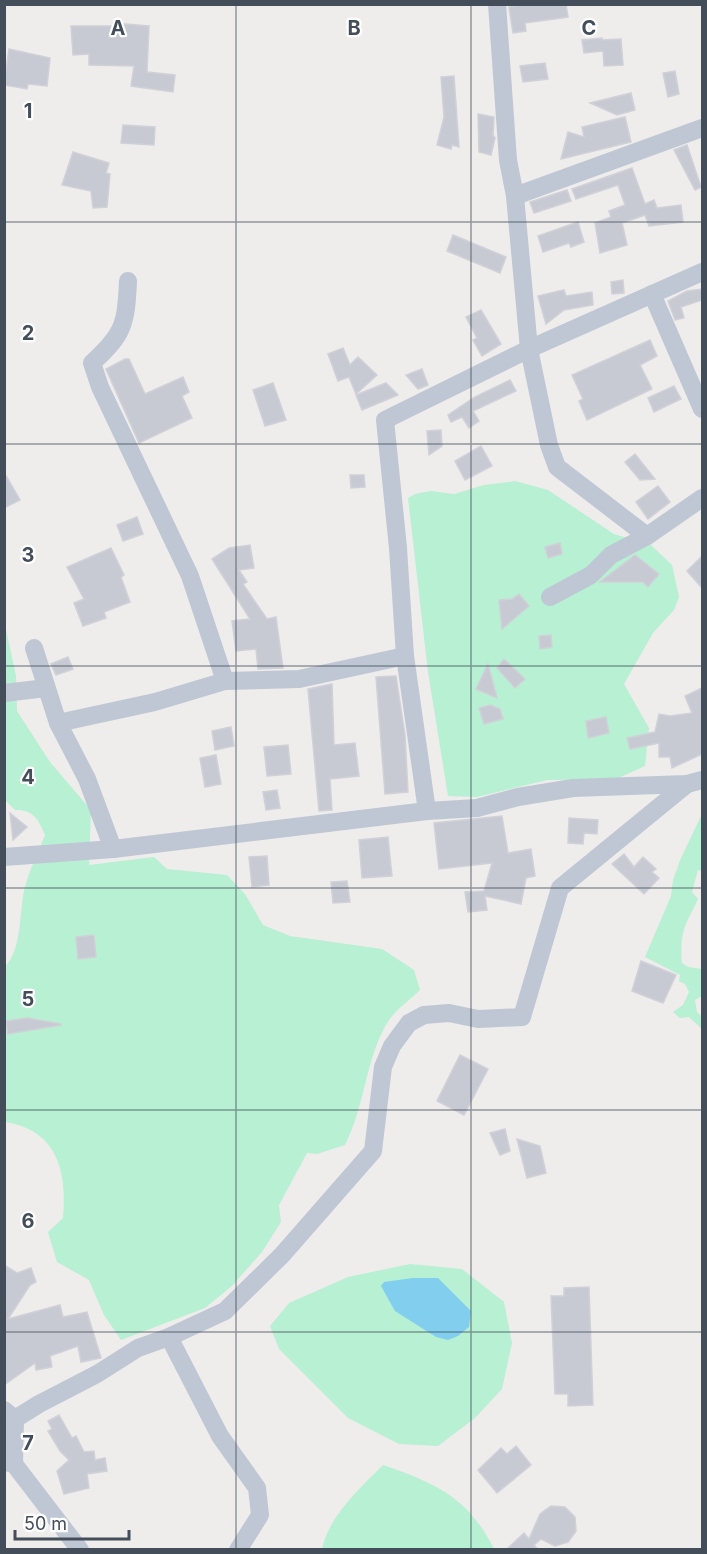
<svg xmlns="http://www.w3.org/2000/svg" width="707" height="1554" font-family="Inter,sans-serif">
<rect width="100%" height="100%" fill="#efecec"/>
<g fill="#b7f0d2">
<polygon points="515,481 548,490 614,534 651,545 672,565 679,597 674,610 653,633 624,684 649,728 645,766 616,779 547,780 477,797 448,796 428,672 408,498 415,494 431,491 454,494 484,485"/>
<path d="M4 620 16 676 17 711 50 762 91 810 89 865 154 857 167 869 227 875 245 894 263 925 290 936 382 949 414 970 420 990C410 1000 394 1011 387 1023 365 1061 365 1106 345 1145L317 1154 307 1153 279 1205 281 1222 262 1252 232 1286 205 1308 121 1340 104 1315 89 1280 57 1262 48 1232 63 1218C67 1172 58 1130 5 1122V967C22 948 19 916 24 891 28 873 38 853 45 835 39 820 33 809 15 810L5 800Z"/>
<path d="M702 814V871L698 870 692 892 698 899C686 924 679 932 682 963L688 967 702 969V996L695 1000 697 1012 702 1017V1029L689 1017 680 1018 673 1012 683 1005 689 992 685 984 679 981 680 975 645 957 671 896 673 880 681 858Z"/>
<polygon points="410,1264 462,1269 504,1302 512,1343 502,1389 475,1418 438,1446 399,1444 348,1418 279,1349 270,1326 289,1303 348,1277"/>
<path d="M383 1465C435 1483 468 1497 494 1549H322C329 1516 359 1489 383 1465Z"/>
</g>
<polygon fill="#82ceef" points="413,1278 438,1278 471,1311 469,1327 458,1336 448,1340 436,1337 395,1311 381,1286 384,1282"/>
<g fill="#c8cad3" stroke="#d0d1d8" stroke-width="1.5">
<polygon points="527,4 566,4 568,17 525,23 526,31 513,33 509,7"/>
<polygon points="113,23 149,26 147,72 175,75 173,92 131,86 134,66 89,65 89,54 73,55 71,26 113,26"/>
<polygon points="602,38 602,40 621,39 623,65 604,66 603,51 584,53 582,40"/>
<polygon points="9,49 50,58 47,86 28,84 27,89 4,85"/>
<polygon points="545,63 548,79 523,82 520,66"/>
<polygon points="675,71 679,94 668,97 663,73"/>
<polygon points="454,76 459,147 452,145 451,149 437,145 444,117 441,77"/>
<polygon points="631,93 635,110 617,115 590,103"/>
<polygon points="478,114 494,117 493,135 495,138 491,155 479,152"/>
<polygon points="625,117 631,142 561,159 568,132 584,137 582,127"/>
<polygon points="123,125 155,127 154,145 121,143"/>
<polygon points="687,145 701,187 695,190 674,150"/>
<polygon points="73,152 109,163 106,173 110,174 107,207 93,208 91,191 62,185"/>
<polygon points="632,168 645,204 654,200 657,208 681,205 683,222 649,226 645,215 622,223 627,245 600,253 595,223 611,217 609,211 625,205 618,185 576,199 572,189"/>
<polygon points="567,190 571,201 534,213 530,202"/>
<polygon points="578,222 584,242 571,247 569,243 543,252 538,236"/>
<polygon points="453,235 506,257 500,273 447,251"/>
<polygon points="623,280 624,293 612,294 611,282"/>
<polygon points="702,289 702,300 681,307 684,318 675,320 668,301 687,291"/>
<polygon points="564,290 566,296 592,292 593,305 564,310 546,324 538,296"/>
<polygon points="481,310 501,344 482,356 473,340 477,338 466,317"/>
<polygon points="650,340 657,356 640,365 652,389 587,420 579,401 583,399 572,375"/>
<polygon points="343,348 350,365 358,357 377,375 356,394 349,377 338,381 328,354"/>
<polygon points="125,359 129,359 145,394 183,377 189,392 182,396 192,418 139,443 106,369"/>
<polygon points="422,369 428,385 418,389 406,375"/>
<polygon points="510,380 516,391 473,411 479,421 469,428 462,417 451,422 448,415 475,397"/>
<polygon points="273,383 286,420 265,426 253,390"/>
<polygon points="386,383 398,395 362,410 356,395"/>
<polygon points="674,386 681,399 654,412 648,398"/>
<polygon points="441,430 442,446 429,455 427,431"/>
<polygon points="481,446 492,466 465,480 455,461"/>
<polygon points="635,454 655,479 640,480 625,462"/>
<polygon points="4,472 20,500 4,508"/>
<polygon points="350,475 364,475 365,487 351,488"/>
<polygon points="658,486 670,502 648,519 636,502"/>
<polygon points="137,517 143,534 123,541 117,525"/>
<polygon points="560,543 562,554 548,558 545,547"/>
<polygon points="250,545 254,568 239,570 247,582 243,584 267,619 276,617 283,668 258,669 256,649 236,651 232,621 250,619 212,559 229,548"/>
<polygon points="111,548 124,575 121,577 130,602 104,612 106,618 83,626 74,603 84,599 67,567"/>
<polygon points="635,555 659,574 648,587 643,582 600,582"/>
<polygon points="702,556 702,588 687,571"/>
<polygon points="519,594 529,606 502,629 499,600 512,599"/>
<polygon points="551,635 552,647 540,649 539,636"/>
<polygon points="68,657 73,669 56,675 51,664"/>
<polygon points="504,659 525,679 515,688 497,668"/>
<polygon points="488,664 497,698 476,689"/>
<polygon points="396,676 405,735 408,792 385,794 376,677"/>
<polygon points="332,684 334,745 355,743 359,776 330,779 332,810 319,811 308,689"/>
<polygon points="702,688 702,754 672,768 670,757 659,757 659,743 630,749 627,738 655,732 659,714 670,716 692,713 685,696"/>
<polygon points="490,705 500,709 503,719 484,724 479,708"/>
<polygon points="606,717 609,733 588,738 586,721"/>
<polygon points="231,727 234,746 215,750 212,731"/>
<polygon points="288,745 291,774 267,776 264,747"/>
<polygon points="216,755 221,784 205,787 200,758"/>
<polygon points="277,790 280,808 266,810 263,792"/>
<polygon points="10,813 27,827 13,840"/>
<polygon points="502,816 508,853 531,849 535,876 526,878 521,904 485,896 487,910 468,912 465,892 484,891 492,863 439,869 434,823"/>
<polygon points="569,818 598,820 597,834 584,833 583,844 568,843"/>
<polygon points="388,837 392,876 362,878 359,840"/>
<polygon points="624,854 634,867 643,857 656,869 652,872 659,878 644,894 612,864"/>
<polygon points="267,856 269,885 252,887 249,857"/>
<polygon points="347,881 350,902 333,903 331,882"/>
<polygon points="94,935 96,957 78,959 76,937"/>
<polygon points="641,961 676,975 663,1003 632,991"/>
<polygon points="27,1018 61,1024 61,1025 8,1034 6,1021"/>
<polygon points="460,1055 488,1069 464,1115 437,1101"/>
<polygon points="505,1129 510,1151 500,1155 490,1133"/>
<polygon points="517,1139 540,1146 546,1173 527,1178"/>
<polygon points="4,1265 17,1273 31,1268 36,1282 30,1285 8,1319 60,1305 63,1317 87,1312 101,1358 81,1362 78,1346 50,1356 52,1367 36,1370 35,1363 4,1385"/>
<polygon points="589,1287 593,1405 568,1406 568,1394 555,1394 551,1296 564,1296 564,1288"/>
<polygon points="59,1415 72,1438 76,1436 84,1452 94,1451 95,1460 105,1458 107,1471 87,1474 89,1488 64,1494 57,1471 69,1460 60,1451 48,1431 52,1429 48,1421"/>
<polygon points="516,1446 531,1465 497,1493 478,1470 501,1448 507,1454"/>
<polygon points="551,1506 565,1507 575,1517 576,1531 568,1542 555,1546 541,1539 534,1545 538,1550 506,1550 524,1533 529,1539 540,1514"/>
</g>
<g fill="none" stroke-linecap="round" stroke-linejoin="round">
<g stroke="#bec7d3" stroke-width="18">
<polyline points="497,4 508,160 515,196 529,349 549,445 557,467 647,536"/>
<polyline points="515,196 702,128"/>
<path d="M128 281C126 324 124 334 92 363L100 387 190 576 225 681"/>
<polyline points="652,294 702,409"/>
<polyline points="550,597 591,575 611,555 647,536 702,498"/>
<polyline points="34,648 58,723 87,779 113,849"/>
<polyline points="4,693 46,688"/>
<polyline points="58,723 155,702 225,681 299,679 405,656"/>
<polyline points="427,811 405,656 398,548 385,420 529,349 702,272"/>
<polyline points="4,857 113,849 427,811 477,808 518,797 573,788 687,784 702,780"/>
<polyline points="169,1337 220,1436 257,1488 260,1515 238,1550"/>
<polyline points="4,1410 15,1419 14,1464"/>
<polyline points="15,1419 39,1404 97,1374 138,1348 169,1337 225,1311 282,1255 373,1151 383,1067 392,1046 409,1023 424,1015 449,1013 478,1019 522,1017 560,888 687,784"/>
<polyline points="4,1462 14,1464 80,1550"/>
</g>
</g>
<path fill="none" stroke="#444e5a" stroke-width="1.5" stroke-opacity="0.55" d="M236 4V1550M471 4V1550M4 222H702M4 444H702M4 666H702M4 888H702M4 1110H702M4 1332H702"/>
<g font-size="20" text-anchor="middle" font-weight="bold" fill="#444e5a" stroke="#fff" stroke-width="4.5" stroke-linejoin="round" paint-order="stroke">
<text x="118" y="35">A</text>
<text x="354" y="35">B</text>
<text x="589" y="35">C</text>
<text x="28" y="118">1</text>
<text x="28" y="340">2</text>
<text x="28" y="562">3</text>
<text x="28" y="784">4</text>
<text x="28" y="1006">5</text>
<text x="28" y="1228">6</text>
<text x="28" y="1450">7</text>
</g>
<rect width="707" height="1554" fill="none" stroke="#444e5a" stroke-width="12"/>
<path d="M15 1530v9h114v-9" fill="none" stroke="#444e5a" stroke-width="3"/>
<text x="24" y="1530" font-size="18" fill="#444e5a" stroke="#ffffff" stroke-width="4.5" paint-order="stroke">50 m</text>
</svg>
